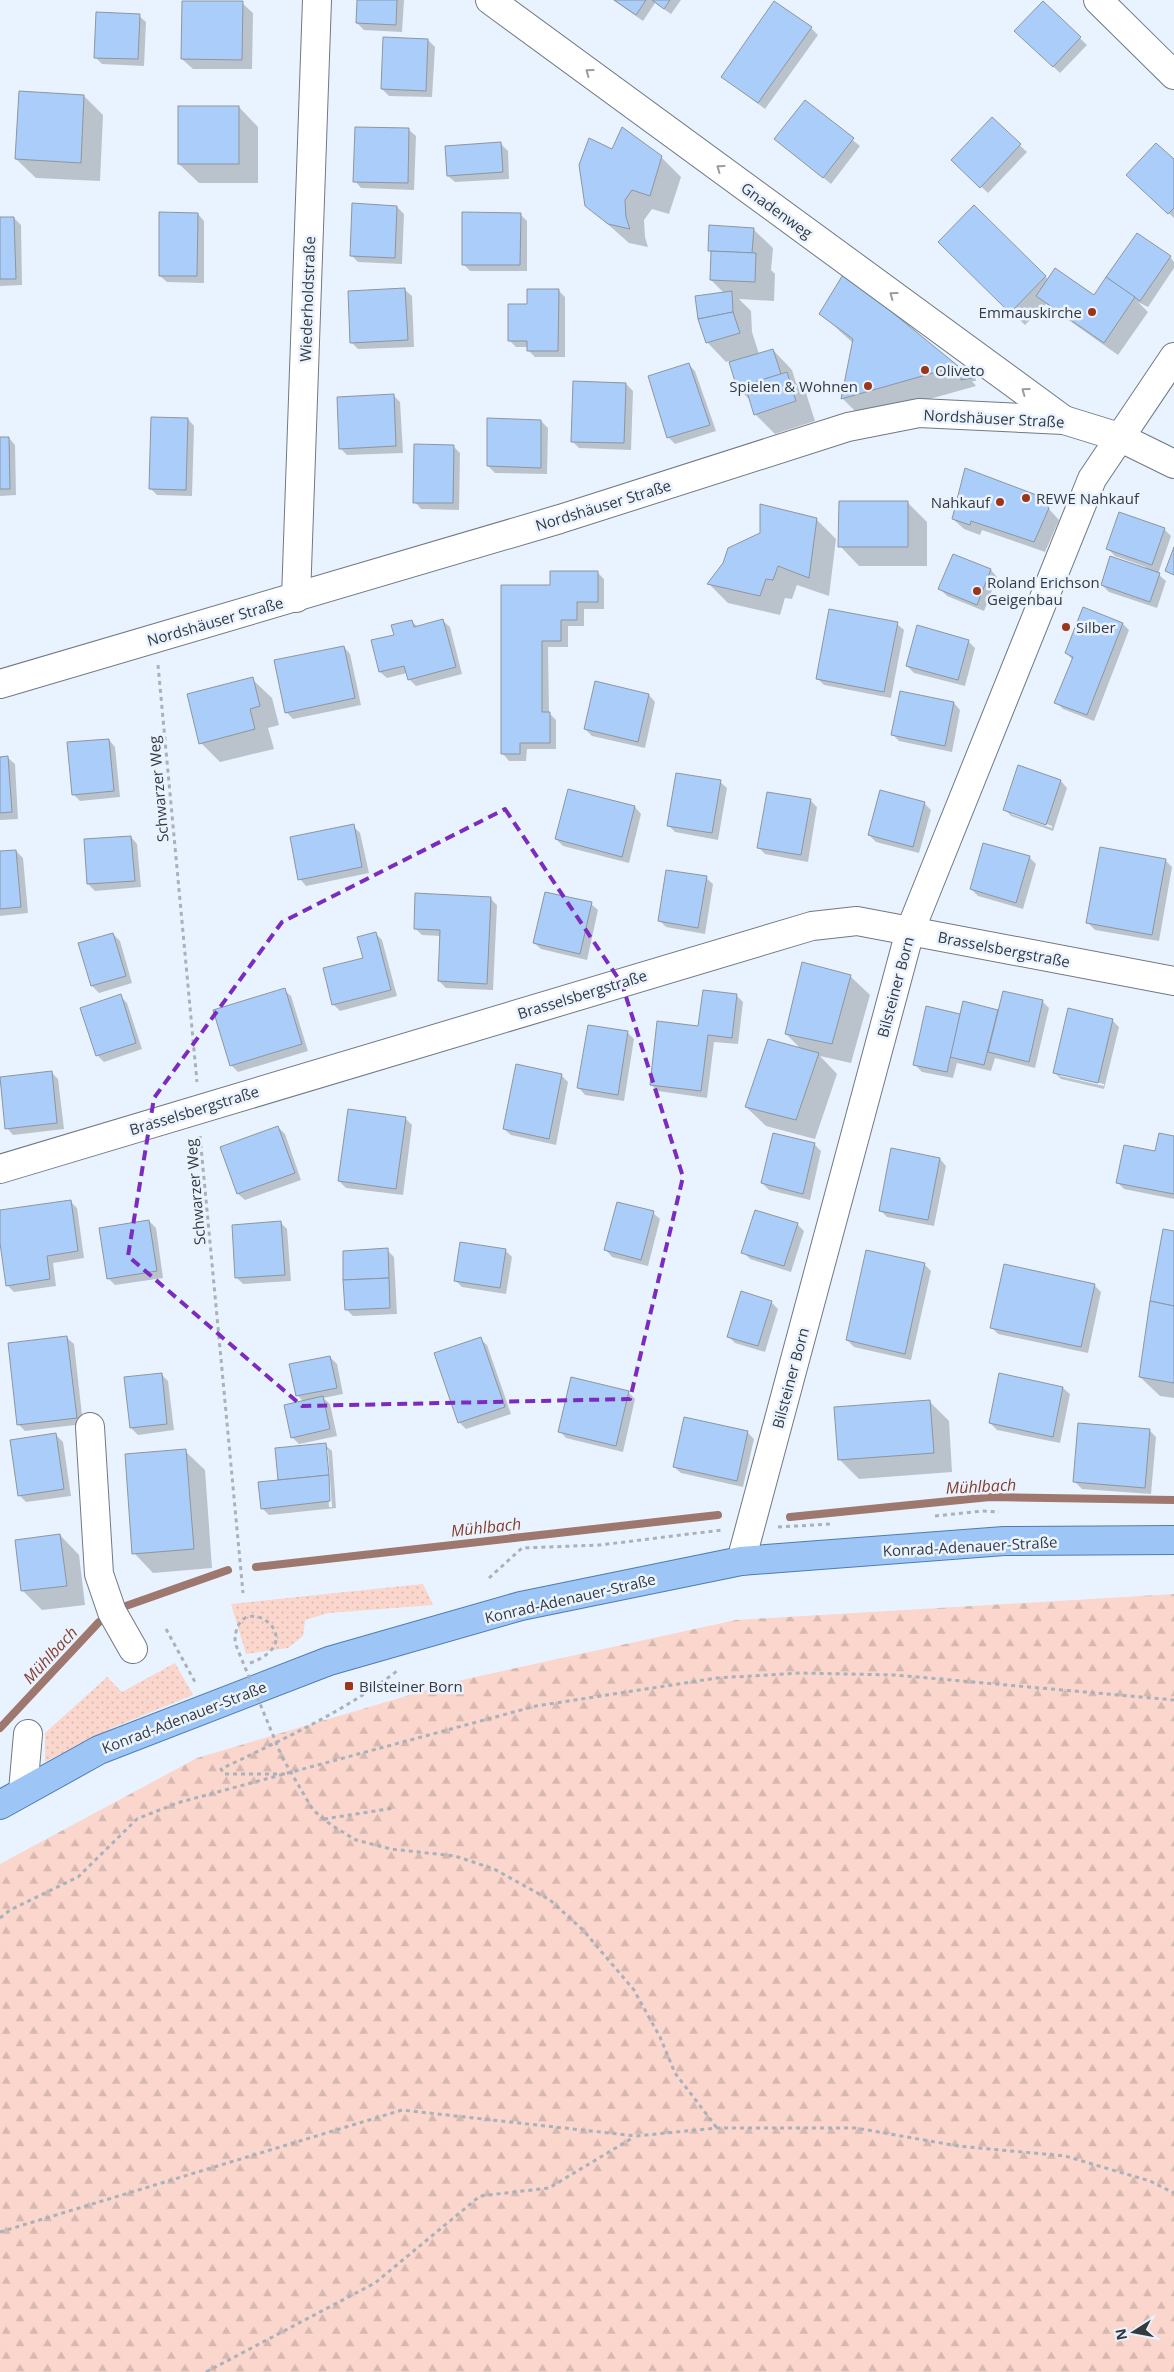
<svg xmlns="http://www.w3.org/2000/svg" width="1174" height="2372" font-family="'Open Sans',sans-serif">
<defs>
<pattern id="grass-dots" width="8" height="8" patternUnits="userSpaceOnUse" patternTransform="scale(1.25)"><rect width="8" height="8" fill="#fad6cc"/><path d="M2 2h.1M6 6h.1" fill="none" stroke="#d7b8b0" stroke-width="1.8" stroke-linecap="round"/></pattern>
<pattern id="forest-firs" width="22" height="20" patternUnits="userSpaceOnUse" patternTransform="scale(1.25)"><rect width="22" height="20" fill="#fad6cc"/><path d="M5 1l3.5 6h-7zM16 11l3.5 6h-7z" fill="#d7b8b0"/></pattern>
</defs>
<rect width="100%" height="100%" fill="#e9f3ff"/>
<g fill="url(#grass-dots)">
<polygon points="423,1584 433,1605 329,1613 305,1620 303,1636 288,1648 246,1654 231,1604"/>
<polygon points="175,1663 193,1695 112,1728 45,1762 45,1733 107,1677 122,1692"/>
</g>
<polygon fill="url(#forest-firs)" points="1174,1594 1174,2372 0,2372 0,1864 197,1758 457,1681 736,1620"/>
<g fill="#0003" fill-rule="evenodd">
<polygon points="358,0 404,0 402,32 364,30 357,23"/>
<polygon points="613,0 681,0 671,14 655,3 643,21"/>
<polygon points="242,3 253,13 252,69 193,69 182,59"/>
<polygon points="1043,3 1087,45 1060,73 1016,31"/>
<polygon points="139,16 146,22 144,66 102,64 95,57"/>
<polygon points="811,28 818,35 765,109 723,77"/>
<polygon points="428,40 435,47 432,97 389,96 382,89"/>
<polygon points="84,96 103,115 100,181 36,178 16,159"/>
<polygon points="805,102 860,146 831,184 776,139"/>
<polygon points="239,107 258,127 258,183 199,183 179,164"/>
<polygon points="992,119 1027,152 988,193 953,160"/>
<polygon points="409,130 416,136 414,190 361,188 355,181"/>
<polygon points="501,144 508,151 509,179 455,182 448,176"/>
<polygon points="612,151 661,157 681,177 669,214 652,209 644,220 645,237 648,247 629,243 586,205"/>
<polygon points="1174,161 1174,218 1128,175"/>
<polygon points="397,207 404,214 402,264 358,262 351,255"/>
<polygon points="974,207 1049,280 1094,296 1170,257 1174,262 1174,268 1148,307 1138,302 1148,312 1118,355 1046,304 1025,325 940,242"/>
<polygon points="198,214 204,221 204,283 167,282 160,276"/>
<polygon points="520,214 527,221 527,271 470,271 463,264"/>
<polygon points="0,218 14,218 21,225 22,285 0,286"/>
<polygon points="753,229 773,248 771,270 775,274 774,301 739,299 751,311 752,332 759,354 773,350 792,370 796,383 806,393 815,421 775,434 755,414 751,401 738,388 729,361 726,362 707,342 724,293 711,280 713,254 709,250"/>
<polygon points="845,275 959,369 973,366 976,381 972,381 976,386 862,418 843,399 853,343 821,314"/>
<polygon points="405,290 412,296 414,347 358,349 351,342"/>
<polygon points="558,290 565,297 565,357 535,357 528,350 528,347 516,347 509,340 528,305"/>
<polygon points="688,364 695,371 716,431 675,444 668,437"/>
<polygon points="626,384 633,391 631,450 579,448 572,441"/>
<polygon points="394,396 400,402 403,453 347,455 340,448"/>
<polygon points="188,419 194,426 192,496 157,495 150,488"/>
<polygon points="541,421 548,428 547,474 495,473 488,466"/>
<polygon points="0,438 9,438 15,445 16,495 0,496"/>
<polygon points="453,446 460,453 459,510 421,509 415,502"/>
<polygon points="1038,497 1059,520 1045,552 982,530 980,535 964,529 953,519"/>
<polygon points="908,503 927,522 927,566 859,566 840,546"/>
<polygon points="816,519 836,539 829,596 797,585 792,599 785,598 780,615 728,603 709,584"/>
<polygon points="1164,529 1171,536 1158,574 1166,581 1157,608 1109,592 1102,585 1145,569 1146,567 1115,556 1108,549"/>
<polygon points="954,555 991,570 997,577 984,611 947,596 940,589"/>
<polygon points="597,572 604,579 604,609 584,609 584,626 568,626 568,647 548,647 549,713 556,720 556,749 527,749 526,761 509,761 503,754 551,586"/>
<polygon points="411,621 418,627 443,621 450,627 462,674 416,686 409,679 407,673 387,678 380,672 395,635"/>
<polygon points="897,624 904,630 891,698 824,685 817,678"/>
<polygon points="1123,624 1129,630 1094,721 1063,709 1056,702 1073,660 1066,653"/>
<polygon points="968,641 975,648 965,686 914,673 907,666"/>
<polygon points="344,647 350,654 361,705 293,719 286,712"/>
<polygon points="252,679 272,698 279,725 268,728 274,749 220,762 201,743"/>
<polygon points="649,695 655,702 645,748 592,736 585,729"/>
<polygon points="954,703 960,710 952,752 899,741 892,734"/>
<polygon points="109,740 115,747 120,797 80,801 73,794"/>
<polygon points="0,758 8,758 15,764 18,819 0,820"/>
<path d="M1061 781 1067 788 1053 831 1011 816 1005 809ZM1011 811 1052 826V828L1011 814Z"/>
<polygon points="720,782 727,788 718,840 675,832 668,825"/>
<polygon points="811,801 817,807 808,862 765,854 758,847"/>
<polygon points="924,803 931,810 919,853 876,842 869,835"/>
<polygon points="635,807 641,814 629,863 563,846 556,839"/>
<polygon points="353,826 360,833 369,873 306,886 300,879"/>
<polygon points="131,837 137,844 141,887 95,891 88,884"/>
<polygon points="984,844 1030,858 1036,864 1023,909 978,896 971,889"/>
<polygon points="16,851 23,858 28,913 0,916 0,853"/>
<polygon points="1165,860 1172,867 1159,941 1095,930 1088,923"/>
<polygon points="706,878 713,884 705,934 666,927 659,920"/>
<polygon points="490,898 497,905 493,990 446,988 439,981 441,936 422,935 415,928"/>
<polygon points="591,904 598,910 587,960 541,949 534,943"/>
<polygon points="375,933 382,940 397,996 340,1011 333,1004 365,959"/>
<polygon points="113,934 120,941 132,983 99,993 92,986"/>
<polygon points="850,976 870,995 851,1063 820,1056 837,1074 815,1139 766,1126 746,1107 802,1050 786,1034"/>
<polygon points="284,990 291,996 308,1051 238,1072 231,1065"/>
<polygon points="736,995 743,1002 738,1044 714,1042 707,1098 658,1091 651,1085 699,1028"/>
<polygon points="120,996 127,1003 142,1049 104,1062 97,1055"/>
<polygon points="1042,1001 1049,1008 1035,1068 995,1058 991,1071 957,1063 953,1078 922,1072 915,1065 961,1015 964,1003 999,1012"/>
<path d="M1112 1020 1119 1027 1104 1089 1061 1079 1054 1072ZM1060 1073 1104 1084V1086L1060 1076Z"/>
<polygon points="628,1033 634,1039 624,1101 585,1095 579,1088"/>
<polygon points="51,1072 58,1079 64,1129 13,1135 7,1128"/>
<polygon points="561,1075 568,1082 556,1145 511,1135 504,1129"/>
<polygon points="405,1118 412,1125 403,1195 346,1188 339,1181"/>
<polygon points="278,1127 285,1134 301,1180 245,1200 238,1194 222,1147"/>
<polygon points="1174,1137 1174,1199 1124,1189 1117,1182"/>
<polygon points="815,1145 821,1151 810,1200 769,1190 762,1183"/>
<polygon points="940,1159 946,1166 934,1226 887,1217 880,1210"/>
<polygon points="70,1201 77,1208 84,1258 53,1263 56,1286 14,1292 7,1285 0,1233 0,1211"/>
<polygon points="653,1213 660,1219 648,1266 612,1257 606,1250"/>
<polygon points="149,1221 156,1228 163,1278 115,1285 108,1278"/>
<polygon points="280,1222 287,1229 291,1281 243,1284 237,1278"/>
<polygon points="797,1224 804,1231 791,1272 750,1259 743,1252"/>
<polygon points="1174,1233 1174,1398 1160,1396 1140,1377"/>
<polygon points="387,1250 394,1257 397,1314 353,1316 346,1309"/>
<polygon points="505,1250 512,1257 506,1294 462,1287 455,1280"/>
<polygon points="925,1265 931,1271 911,1360 854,1347 847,1340"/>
<polygon points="1094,1285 1101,1292 1088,1353 998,1334 991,1327"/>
<polygon points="771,1302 778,1309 765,1352 735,1343 728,1336"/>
<polygon points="67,1338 74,1344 83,1424 25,1431 18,1424"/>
<polygon points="480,1339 487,1345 511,1414 466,1429 459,1422"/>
<polygon points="330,1357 337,1364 343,1394 323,1398 330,1404 337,1436 299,1444 292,1437 304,1402 297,1395"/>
<polygon points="161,1374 168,1381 174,1430 138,1435 131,1428"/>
<polygon points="1063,1388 1070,1394 1060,1443 997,1430 990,1423"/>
<polygon points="628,1392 635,1399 623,1452 566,1438 560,1431"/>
<polygon points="929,1401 949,1421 952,1472 859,1479 839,1459"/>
<polygon points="1149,1430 1156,1437 1151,1494 1082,1489 1075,1482"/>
<polygon points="747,1432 754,1439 743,1487 681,1473 674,1467"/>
<polygon points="56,1435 63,1442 71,1496 26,1502 19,1495"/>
<path d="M325 1445 332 1451 336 1508 269 1515 262 1508 279 1481 276 1449ZM325 1450H328L332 1507H329Z"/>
<polygon points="185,1451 205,1470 212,1568 153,1573 134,1553"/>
<polygon points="60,1535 79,1555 85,1605 42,1610 23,1591"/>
</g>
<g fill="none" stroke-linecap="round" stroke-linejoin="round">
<g stroke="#9e786f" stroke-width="8">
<polyline points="790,1517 990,1497 1174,1500"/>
<polyline points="256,1567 718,1515"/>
<polyline points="123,1607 228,1570"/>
<polyline points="0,1728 99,1622"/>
</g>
</g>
<g fill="#aacdf9" stroke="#8d96a1">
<polygon points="357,0 397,0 396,25 356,23"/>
<polygon points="614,0 646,0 636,15"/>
<polygon points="652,0 670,0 664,9"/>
<polygon points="182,1 243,1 242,60 181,59"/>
<polygon points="774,1 812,27 758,103 721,77"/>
<polygon points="1043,1 1081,37 1053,67 1014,31"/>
<polygon points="96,12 140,14 138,59 94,58"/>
<polygon points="383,37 428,39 426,91 381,89"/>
<polygon points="19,91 84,95 81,163 15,159"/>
<polygon points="805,100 854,138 823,178 774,139"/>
<rect x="178" y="106" width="61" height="58"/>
<polygon points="992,117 1021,144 980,188 951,160"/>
<polygon points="355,127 409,128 408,183 353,182"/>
<polygon points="622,127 662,156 650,196 632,190 625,200 626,217 630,229 608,224 585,206 579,165 589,138 612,149"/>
<polygon points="501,142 503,172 447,176 445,146"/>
<polygon points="1156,143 1174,159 1174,208 1168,214 1126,175"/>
<polygon points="352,203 397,206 395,258 350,256"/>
<polygon points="974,205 1046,276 1010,313 938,242"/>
<polygon points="159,212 198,213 197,276 159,276"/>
<polygon points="462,212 521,213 520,265 462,265"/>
<polygon points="0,217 14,217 16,279 0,279"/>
<polygon points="709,225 754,228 752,253 708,251"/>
<polygon points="1137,233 1171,256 1140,301 1106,277"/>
<polygon points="711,251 756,253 755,282 710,280"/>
<polygon points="1055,268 1094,295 1106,277 1135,297 1104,343 1036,296"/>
<polygon points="844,273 958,366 841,399 853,339 819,314"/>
<polygon points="405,288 408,340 350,343 348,291"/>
<polygon points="527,289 559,289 558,351 527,351 527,341 508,341 508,304 527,304"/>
<polygon points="732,291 733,312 698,319 695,296"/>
<polygon points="733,312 740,333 706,343 698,319"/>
<polygon points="773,349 781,374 737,388 729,362"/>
<polygon points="689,363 710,425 667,438 648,376"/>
<polygon points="974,365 976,377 961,380 959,367"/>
<polygon points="787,372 796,401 754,415 745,385"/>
<polygon points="573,381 626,383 624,443 571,442"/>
<polygon points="394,394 396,446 339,449 337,397"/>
<polygon points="151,417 188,418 186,490 149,489"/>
<polygon points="487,418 541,420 541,468 487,466"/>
<polygon points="0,437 9,437 10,489 0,489"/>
<polygon points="414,444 454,445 453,503 413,503"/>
<polygon points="965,468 1039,496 1049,508 1034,542 971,521 970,525 952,519"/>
<polygon points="839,501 908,501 908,547 838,547"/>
<polygon points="760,504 817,518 809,578 778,566 773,580 766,579 760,596 707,584 723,563 728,548 760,533"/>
<polygon points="1119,512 1165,528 1152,565 1106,549"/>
<polygon points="1174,547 1174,575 1165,571"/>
<polygon points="953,554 991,569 977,605 938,589"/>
<polygon points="1110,556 1160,573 1150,602 1101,585"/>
<polygon points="550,571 598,571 598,602 577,602 577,620 561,620 561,641 542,641 542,712 550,712 550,743 520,743 520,754 501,754 501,585 550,585"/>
<polygon points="1083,607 1123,623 1087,715 1054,703 1073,657 1065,653"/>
<polygon points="829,609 898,622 884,692 816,679"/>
<polygon points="443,619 456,667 408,680 404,666 379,672 371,640 394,635 391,625 412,620 414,627"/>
<polygon points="917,625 969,640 958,680 906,666"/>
<polygon points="344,646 355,698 285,713 274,660"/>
<polygon points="253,677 260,706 250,709 255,729 199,744 187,694"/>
<polygon points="595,681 649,694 638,742 584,729"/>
<polygon points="900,691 954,702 945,746 891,735"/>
<polygon points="109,739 114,791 72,795 67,742"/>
<polygon points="8,756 12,812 0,813 0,757"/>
<polygon points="1018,765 1061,780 1046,825 1003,810"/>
<polygon points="676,773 721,780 712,833 667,826"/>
<polygon points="568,789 635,806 622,857 555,839"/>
<polygon points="880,790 925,802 913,847 868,835"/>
<polygon points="767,792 811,799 801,855 757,848"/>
<polygon points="354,824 362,867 298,880 290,837"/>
<polygon points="131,836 135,881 87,884 84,839"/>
<polygon points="983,843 1030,856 1016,903 970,889"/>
<polygon points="1100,847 1166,859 1152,935 1086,923"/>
<polygon points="16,850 21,907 0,909 0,851"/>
<polygon points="666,870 707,876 698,928 658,921"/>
<polygon points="545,892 592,902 580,954 533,943"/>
<polygon points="415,893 491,897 487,984 438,981 440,930 414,929"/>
<polygon points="376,932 391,990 332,1005 323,968 363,958 357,937"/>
<polygon points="113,933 126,976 91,986 78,943"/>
<polygon points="802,962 851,975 832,1044 785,1034"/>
<polygon points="285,988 302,1044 230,1066 213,1010"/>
<polygon points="703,990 737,994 732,1038 708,1035 701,1091 650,1085 657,1021 698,1026"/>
<polygon points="1003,991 1043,1000 1029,1062 988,1052"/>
<polygon points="121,994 136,1043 96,1056 80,1008"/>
<polygon points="963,1001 998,1010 984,1065 950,1057"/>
<polygon points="926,1006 960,1014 947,1072 913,1065"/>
<polygon points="1068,1008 1113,1019 1098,1083 1053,1073"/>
<polygon points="588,1025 628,1031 618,1095 577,1088"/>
<polygon points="768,1039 819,1053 796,1120 745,1107"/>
<polygon points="516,1064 562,1074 549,1139 503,1129"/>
<polygon points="52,1071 57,1123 5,1129 0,1077"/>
<polygon points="348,1109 406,1117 396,1189 338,1181"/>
<polygon points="278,1126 295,1173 237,1194 220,1147"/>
<polygon points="773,1133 815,1143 803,1194 761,1183"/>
<polygon points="1159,1133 1174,1136 1174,1194 1116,1183 1124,1145 1155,1151"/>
<polygon points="891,1148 940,1158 928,1220 879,1211"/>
<polygon points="71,1200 78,1251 47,1256 50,1279 6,1286 0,1243 0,1210"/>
<polygon points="617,1202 654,1211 641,1260 604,1250"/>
<polygon points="755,1210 798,1223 784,1266 741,1253"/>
<polygon points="149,1220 157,1271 107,1279 99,1228"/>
<polygon points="281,1221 285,1275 235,1278 232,1225"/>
<polygon points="1163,1229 1174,1231 1174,1306 1150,1301"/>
<polygon points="460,1242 506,1249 500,1288 454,1281"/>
<polygon points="388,1248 389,1278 343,1280 343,1251"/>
<polygon points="866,1250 925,1263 905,1354 846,1340"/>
<polygon points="1004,1264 1095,1284 1081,1347 990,1328"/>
<polygon points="389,1278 390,1308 345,1310 343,1280"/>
<polygon points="741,1291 772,1301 758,1346 727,1337"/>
<polygon points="1150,1301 1174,1306 1174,1383 1139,1377"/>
<polygon points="67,1336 77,1418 17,1425 8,1343"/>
<polygon points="481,1337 505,1407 458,1423 434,1353"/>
<polygon points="330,1356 337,1388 296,1396 289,1364"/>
<polygon points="162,1373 167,1424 130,1428 124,1377"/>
<polygon points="999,1373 1063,1387 1053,1437 989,1423"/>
<polygon points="571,1377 629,1391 616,1446 558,1432"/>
<polygon points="323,1396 330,1429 291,1438 284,1405"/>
<polygon points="930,1400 934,1453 838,1460 834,1407"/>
<polygon points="684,1417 748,1431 737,1481 673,1467"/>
<polygon points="1078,1423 1150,1429 1145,1488 1073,1482"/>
<polygon points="56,1433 64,1489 18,1496 10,1440"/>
<polygon points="326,1443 329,1475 278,1480 275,1448"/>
<polygon points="186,1449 194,1549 132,1554 125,1454"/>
<polygon points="329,1475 330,1501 261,1509 258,1482"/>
<polygon points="60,1534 67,1586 21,1591 15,1540"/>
</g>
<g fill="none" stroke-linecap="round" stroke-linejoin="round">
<g stroke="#707983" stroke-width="30">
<g id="minor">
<polyline points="490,0 1064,420"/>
<polyline points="1098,0 1174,75"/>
<polyline points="296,598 317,0"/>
<polyline points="0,684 560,519 848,427 919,413 1064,420 1119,437 1174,464"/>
<polyline points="0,1169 812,926 857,921 1174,981"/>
<polyline points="90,1427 99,1574 112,1612 133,1649"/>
<polyline points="741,1561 910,931 1092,479 1174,357"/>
<polyline points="23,1791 28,1734"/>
</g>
</g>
<g stroke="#4f7bb1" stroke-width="30">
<polyline id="major" points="0,1805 99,1750 329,1661 521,1606 741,1561 1004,1541 1174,1540"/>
</g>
<g stroke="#a9b1ba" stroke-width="3" stroke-dasharray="4 4" stroke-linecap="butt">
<polyline points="158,665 197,1082"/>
<polyline points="200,1136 243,1593"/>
<polyline points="935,1516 983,1511 999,1512"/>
<polyline points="778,1527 832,1524"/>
<polyline points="489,1578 522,1548 600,1545 722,1530"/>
<polyline points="166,1629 195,1682 198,1681"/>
<polyline points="282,1757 313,1810 331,1825 356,1840 391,1849 455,1856 494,1869 550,1900 583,1930 634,1990 660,2037 675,2073 717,2128"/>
<path d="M285 1774H224L221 1769C283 1739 342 1713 397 1671"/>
<polyline points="324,1819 394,1808"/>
<polyline points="0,1918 10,1910 78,1877 137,1819 177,1803 536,1706 717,1678 800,1673 895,1675 1174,1700"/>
<polyline points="0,2232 402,2110 636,2136 717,2128 856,2128 958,2146 1065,2156 1150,2181 1174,2193"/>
<polyline points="206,2372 375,2283 480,2196 549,2188 634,2137"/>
</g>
<use href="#minor" stroke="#fff" stroke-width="28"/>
<use href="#major" stroke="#9dc5f5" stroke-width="28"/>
<path stroke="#a9b1ba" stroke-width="3" stroke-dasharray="4 4" stroke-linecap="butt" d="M250 1663C317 1639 234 1583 235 1643L282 1757"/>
</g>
<defs><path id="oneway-chevron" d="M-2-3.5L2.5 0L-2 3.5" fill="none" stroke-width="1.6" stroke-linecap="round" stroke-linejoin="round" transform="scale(1.25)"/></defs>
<g stroke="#9a9c9f">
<use href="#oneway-chevron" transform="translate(589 72) rotate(-144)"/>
<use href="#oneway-chevron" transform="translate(720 168) rotate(-144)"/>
<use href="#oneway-chevron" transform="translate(893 295) rotate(-144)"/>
<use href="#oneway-chevron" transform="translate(1025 391) rotate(-144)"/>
</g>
<path fill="none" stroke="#7b2cbf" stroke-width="4" stroke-dasharray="10 6" stroke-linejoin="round" d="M505 809 622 984 683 1177 630 1399 302 1406 128 1256 154 1098 282 922Z"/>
<g fill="#9d3519" stroke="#e9f3ff" stroke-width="2">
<circle cx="1092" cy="312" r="5"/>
<circle cx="925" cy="370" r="5"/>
<circle cx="868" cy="386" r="5"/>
<circle cx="1026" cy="498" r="5"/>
<circle cx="1000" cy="502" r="5"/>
<circle cx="977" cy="591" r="5"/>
<circle cx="1066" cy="627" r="5"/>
<rect x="344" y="1681" width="10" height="10" rx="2.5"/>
</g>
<g text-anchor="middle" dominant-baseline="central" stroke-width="5" stroke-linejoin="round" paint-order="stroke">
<g font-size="15" fill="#363a3f" stroke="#e9f3ff">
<text transform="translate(777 210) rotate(36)">Gnadenweg</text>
<text transform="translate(307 299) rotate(-88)">Wiederholdstraße</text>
<text transform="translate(994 418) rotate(3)">Nordshäuser Straße</text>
<text transform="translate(603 505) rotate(-17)">Nordshäuser Straße</text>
<text transform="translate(215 621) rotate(-16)">Nordshäuser Straße</text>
<text transform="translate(158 789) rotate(-95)">Schwarzer Weg</text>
<text transform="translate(1004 949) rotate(11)">Brasselsbergstraße</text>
<text transform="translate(895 987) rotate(-75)">Bilsteiner Born</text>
<text transform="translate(582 994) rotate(-17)">Brasselsbergstraße</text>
<text transform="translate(194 1110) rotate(-17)">Brasselsbergstraße</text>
<text transform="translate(195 1192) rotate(-95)">Schwarzer Weg</text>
<text transform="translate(790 1378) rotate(-75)">Bilsteiner Born</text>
<text transform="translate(970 1546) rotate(-3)">Konrad-Adenauer-Straße</text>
<text transform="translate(570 1598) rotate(-13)">Konrad-Adenauer-Straße</text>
<text transform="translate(184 1717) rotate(-21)">Konrad-Adenauer-Straße</text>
</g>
<g font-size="15" fill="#363a3f" stroke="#e9f3ff" text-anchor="start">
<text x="1082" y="312" text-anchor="end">Emmauskirche</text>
<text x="935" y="370">Oliveto</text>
<text x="858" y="386" text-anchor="end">Spielen &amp; Wohnen</text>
<text x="1036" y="498">REWE Nahkauf</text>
<text x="990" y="502" text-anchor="end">Nahkauf</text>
<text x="987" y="582">Roland Erichson<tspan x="987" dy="17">Geigenbau</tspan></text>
<text x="1076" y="627">Silber</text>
<text x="359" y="1686">Bilsteiner Born</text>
</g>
<g font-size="16" font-style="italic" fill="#843d2b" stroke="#e9f3ff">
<text transform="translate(981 1486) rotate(-3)">Mühlbach</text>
<text transform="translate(486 1527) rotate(-6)">Mühlbach</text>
<text transform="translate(50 1655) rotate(-47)">Mühlbach</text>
</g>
</g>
<g transform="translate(1134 2332) rotate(259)" stroke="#e9f3ff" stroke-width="4" paint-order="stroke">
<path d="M0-4L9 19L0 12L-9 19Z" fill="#363a3f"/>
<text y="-8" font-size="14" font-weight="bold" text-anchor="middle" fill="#363a3f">N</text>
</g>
</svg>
